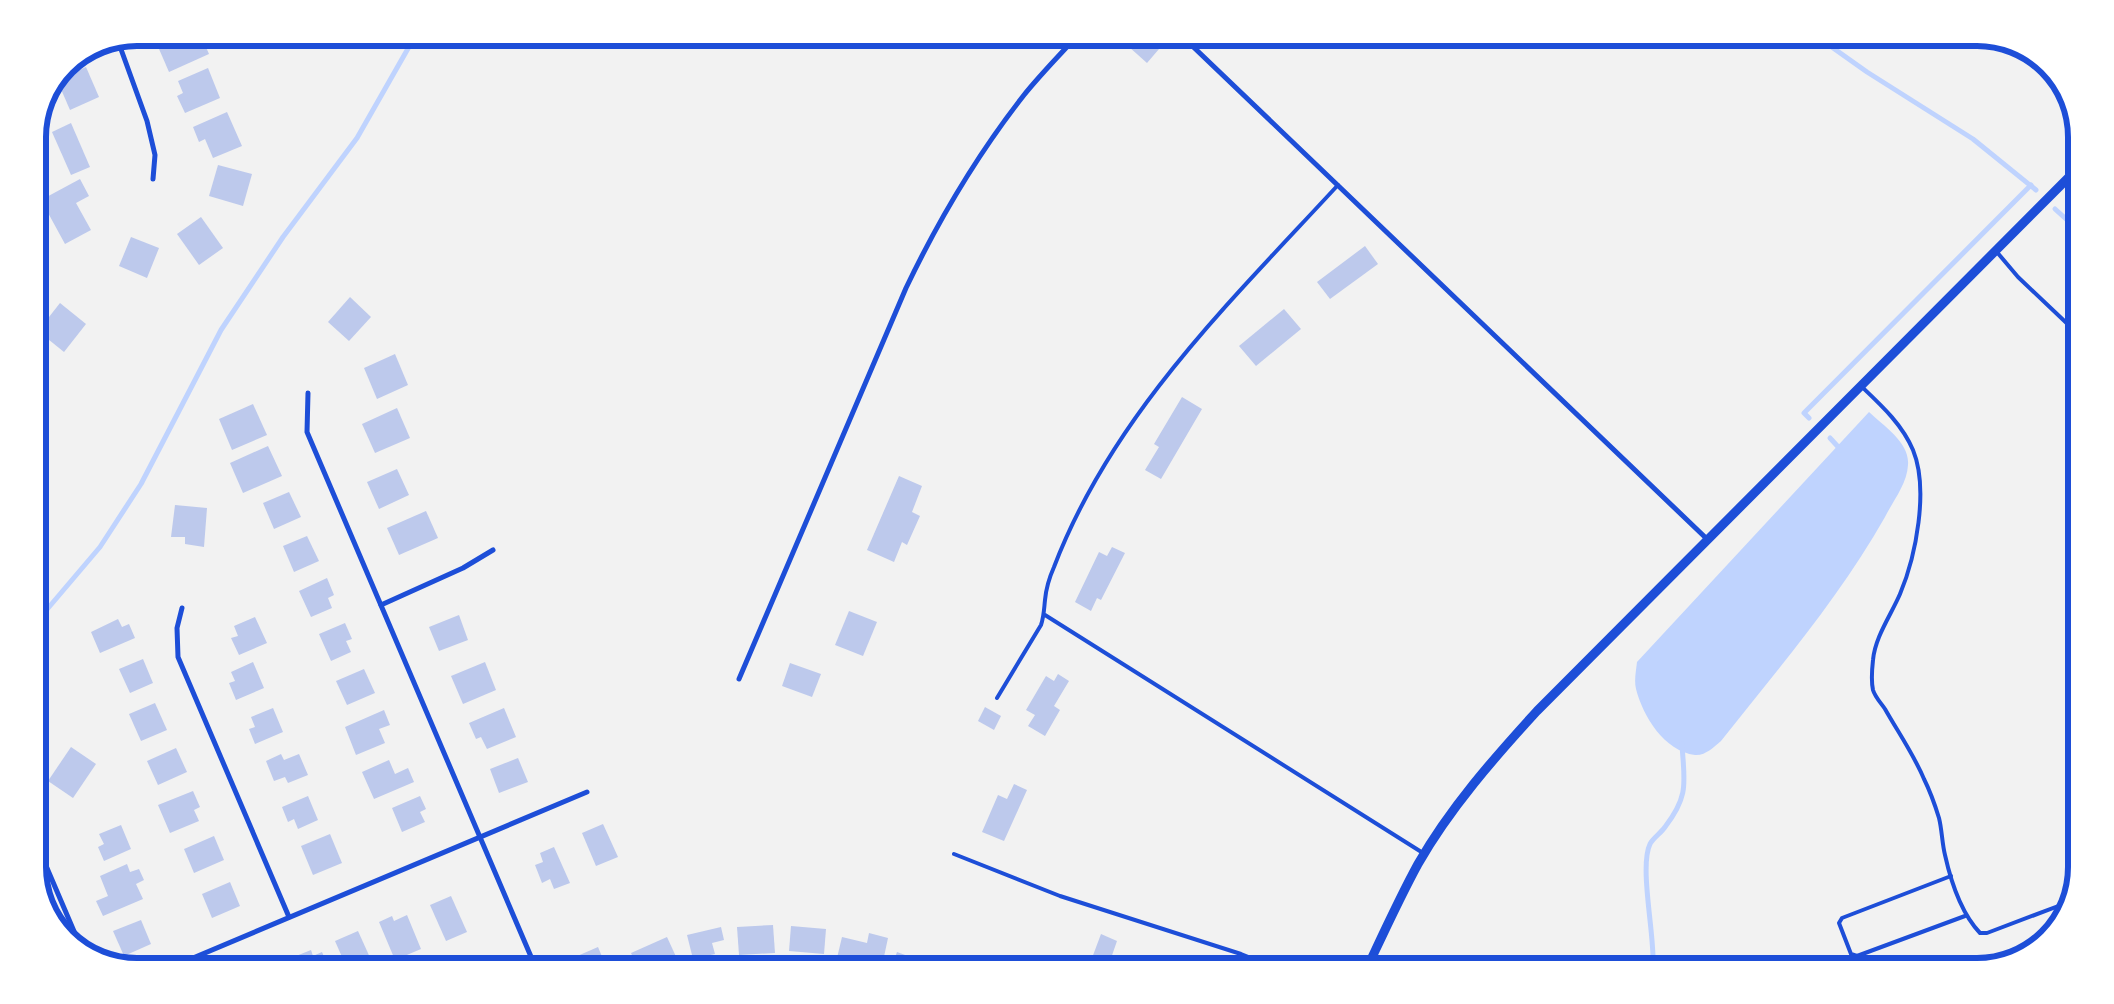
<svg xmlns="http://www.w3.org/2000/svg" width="2114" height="1004" font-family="Bitter,serif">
<rect width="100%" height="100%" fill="#f2f2f2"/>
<path fill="#bfd3fe" d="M1869 412C1884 426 1910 443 1908 465 1907 484 1893 501 1885 517 1839 598 1779 668 1721 741 1714 747 1705 756 1695 755 1664 751 1643 716 1636 689 1634 681 1636 671 1637 662Z"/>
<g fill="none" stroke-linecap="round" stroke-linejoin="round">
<g stroke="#bfd3fe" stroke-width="5">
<polyline points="1819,38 1867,72 1973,139 2036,190"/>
<polyline points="2055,209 2076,228"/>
<polyline points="1809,418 1804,413 2031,185"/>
<polyline points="1830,438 1841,450"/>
<polyline points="38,620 100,547 141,484 221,330 283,237 357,138 414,38"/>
<path d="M1653 966C1655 936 1639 867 1650 844 1653 838 1661 833 1665 827 1690 795 1684 781 1682 744"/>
</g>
</g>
<g fill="#bdc9ec">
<polygon points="165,38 202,38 209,54 169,72 156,42"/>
<polygon points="1119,38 1147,38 1159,49 1147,63"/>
<polygon points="86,67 99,97 70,110 57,80"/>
<polygon points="208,68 220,98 185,113 177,96 183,93 178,81"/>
<polygon points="227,112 242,146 213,158 205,139 199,142 193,127"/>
<polygon points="71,123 90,167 71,175 52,132"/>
<polygon points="218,165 252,174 243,206 209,196"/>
<polygon points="80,179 89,196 76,203 91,230 65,244 41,200"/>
<polygon points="201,217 223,248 199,265 177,234"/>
<polygon points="131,237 159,248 147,278 119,266"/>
<polygon points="1365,246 1378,264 1330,299 1317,282"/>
<polygon points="350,297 371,317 349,341 328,322"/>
<polygon points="60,303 86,324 64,352 38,331"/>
<polygon points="1284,309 1301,329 1256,366 1239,346"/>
<polygon points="395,354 408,385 377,399 364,368"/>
<polygon points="1182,397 1202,409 1161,479 1145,470 1159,447 1154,444"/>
<polygon points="253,404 267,435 232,450 219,419"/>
<polygon points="397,408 410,438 375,453 362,424"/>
<polygon points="268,446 282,476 243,493 230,463"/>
<polygon points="397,469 409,495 379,509 367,482"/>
<polygon points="899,476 922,486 912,512 920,516 907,545 902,542 894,562 867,550"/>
<polygon points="289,492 301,517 274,529 263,503"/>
<polygon points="175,505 207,508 204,547 185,544 185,537 171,537"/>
<polygon points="426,511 438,538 399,555 387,528"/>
<polygon points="307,536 319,561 294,572 283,546"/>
<polygon points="1112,547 1125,553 1101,600 1097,598 1091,611 1075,602 1099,552 1107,556"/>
<polygon points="327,578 334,595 328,598 332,608 311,617 299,591"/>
<polygon points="849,611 877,622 863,656 835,645"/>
<polygon points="459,615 468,640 439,651 429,627"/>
<polygon points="255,617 267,643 239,655 231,638 238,636 234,626"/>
<polygon points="118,619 122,627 129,624 135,638 100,653 91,632"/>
<polygon points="345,623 352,639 346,641 351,652 331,661 319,634"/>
<polygon points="143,659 153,683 130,693 119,669"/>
<polygon points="253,662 264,688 236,700 229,683 235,681 231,672"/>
<polygon points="485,662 496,690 463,704 451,676"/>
<polygon points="790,663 821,674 812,697 782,686"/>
<polygon points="364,669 375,693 347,705 336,681"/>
<polygon points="1058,674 1069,681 1054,706 1060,710 1045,736 1028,726 1035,715 1026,710 1046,676 1054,681"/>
<polygon points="155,703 167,730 141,741 129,714"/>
<polygon points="985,707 1001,716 994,730 978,721"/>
<polygon points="273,708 283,732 255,744 249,729 255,727 251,717"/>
<polygon points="504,708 516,737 487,749 481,737 476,739 469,723"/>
<polygon points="384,710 390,725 379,729 385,743 356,755 345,727"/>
<polygon points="71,747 96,764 73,798 48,781"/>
<polygon points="176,748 187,772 158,785 147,761"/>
<polygon points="38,751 42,771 38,771"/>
<polygon points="281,754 284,760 299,754 308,775 288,783 285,777 274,781 266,761"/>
<polygon points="518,758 528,782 499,793 490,769"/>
<polygon points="389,760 395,774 408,768 414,782 374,799 362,772"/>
<polygon points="1014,784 1027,790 1004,841 982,832 998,795 1007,799"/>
<polygon points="193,791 200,807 194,810 199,821 170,833 158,805"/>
<polygon points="308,796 318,820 298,829 294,819 288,822 282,807"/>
<polygon points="420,796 426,809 420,812 425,822 402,832 392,808"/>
<polygon points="603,824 618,857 596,866 582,833"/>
<polygon points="121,825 131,849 104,861 98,847 104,844 99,834"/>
<polygon points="330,834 342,863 313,875 301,846"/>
<polygon points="214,836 224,860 194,873 184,849"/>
<polygon points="554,847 570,883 554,889 550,879 542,883 535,865 543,862 540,853"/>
<polygon points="127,864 130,872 139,869 144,880 136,884 143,899 103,916 96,901 108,896 100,876"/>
<polygon points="230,882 240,906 212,918 202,894"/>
<polygon points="451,896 467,932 446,941 430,905"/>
<polygon points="407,915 421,949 395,960 379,922 392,916 394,921"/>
<polygon points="141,920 151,944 124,956 113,931"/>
<polygon points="773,925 775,953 739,955 737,927"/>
<polygon points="791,926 826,929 824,954 789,951"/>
<polygon points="721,927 724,940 712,943 715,954 693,959 687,935"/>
<polygon points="358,931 372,962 363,966 346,966 335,941"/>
<polygon points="869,933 888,938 882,966 837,958 842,937 867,943"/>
<polygon points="1101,934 1117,941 1109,964 1092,958"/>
<polygon points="667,937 678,961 666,966 637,966 631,953"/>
<polygon points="598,947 606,966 579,966 575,957"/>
<polygon points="311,950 313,956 322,952 328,966 300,966 296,956"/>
<polygon points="897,952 927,963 926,966 892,966"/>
<polygon points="1177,956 1206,966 1174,966"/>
</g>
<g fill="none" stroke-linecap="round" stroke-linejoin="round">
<g stroke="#1d4ed8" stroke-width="4">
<polyline points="1996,251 2018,277 2076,332"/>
<path d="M1861 386C1881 405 1902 424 1913 450 1929 489 1916 556 1900 594 1891 615 1875 637 1873 660 1872 669 1871 681 1873 690 1875 697 1881 703 1885 709 1898 732 1914 755 1924 779 1930 791 1935 805 1939 818 1942 830 1942 843 1945 855 1951 882 1961 913 1980 933H1987L2069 902"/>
<polyline points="1045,615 1423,853"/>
<path d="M997 698 1041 625C1044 616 1044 609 1045 600 1046 589 1050 576 1054 567 1112 415 1230 302 1338 185"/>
<polyline points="954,854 1060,896 1241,954 1271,966"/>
<polyline points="1951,876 1842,918 1839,923 1851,954 1857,956 1965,916"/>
</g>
<g stroke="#1d4ed8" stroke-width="5">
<polyline points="1184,38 1708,540"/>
<polyline points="118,41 147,121 155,155 153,179"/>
<polyline points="308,393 307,432 535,966"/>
<polyline points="381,605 463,568 493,550"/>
<polyline points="182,608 177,628 178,657 289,917"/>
<path d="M739 679 906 288C939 219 977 155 1024 95 1040 75 1058 57 1075 38"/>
<polyline points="38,847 79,943"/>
<polyline points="174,966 587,792"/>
</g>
<path stroke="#1d4ed8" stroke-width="9" d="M1368 966C1384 932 1400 897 1418 864 1450 808 1494 758 1537 711L2076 170"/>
</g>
<path d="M0 0H2114V1004H0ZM137 46H1977A91 91 0 0 1 2068 137V867A91 91 0 0 1 1977 958H137A91 91 0 0 1 46 867V137A91 91 0 0 1 137 46Z" fill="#fff" fill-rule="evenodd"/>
<path fill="none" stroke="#1d4ed8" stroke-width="6" d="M137 46H1977A91 91 0 0 1 2068 137V867A91 91 0 0 1 1977 958H137A91 91 0 0 1 46 867V137A91 91 0 0 1 137 46Z"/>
</svg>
